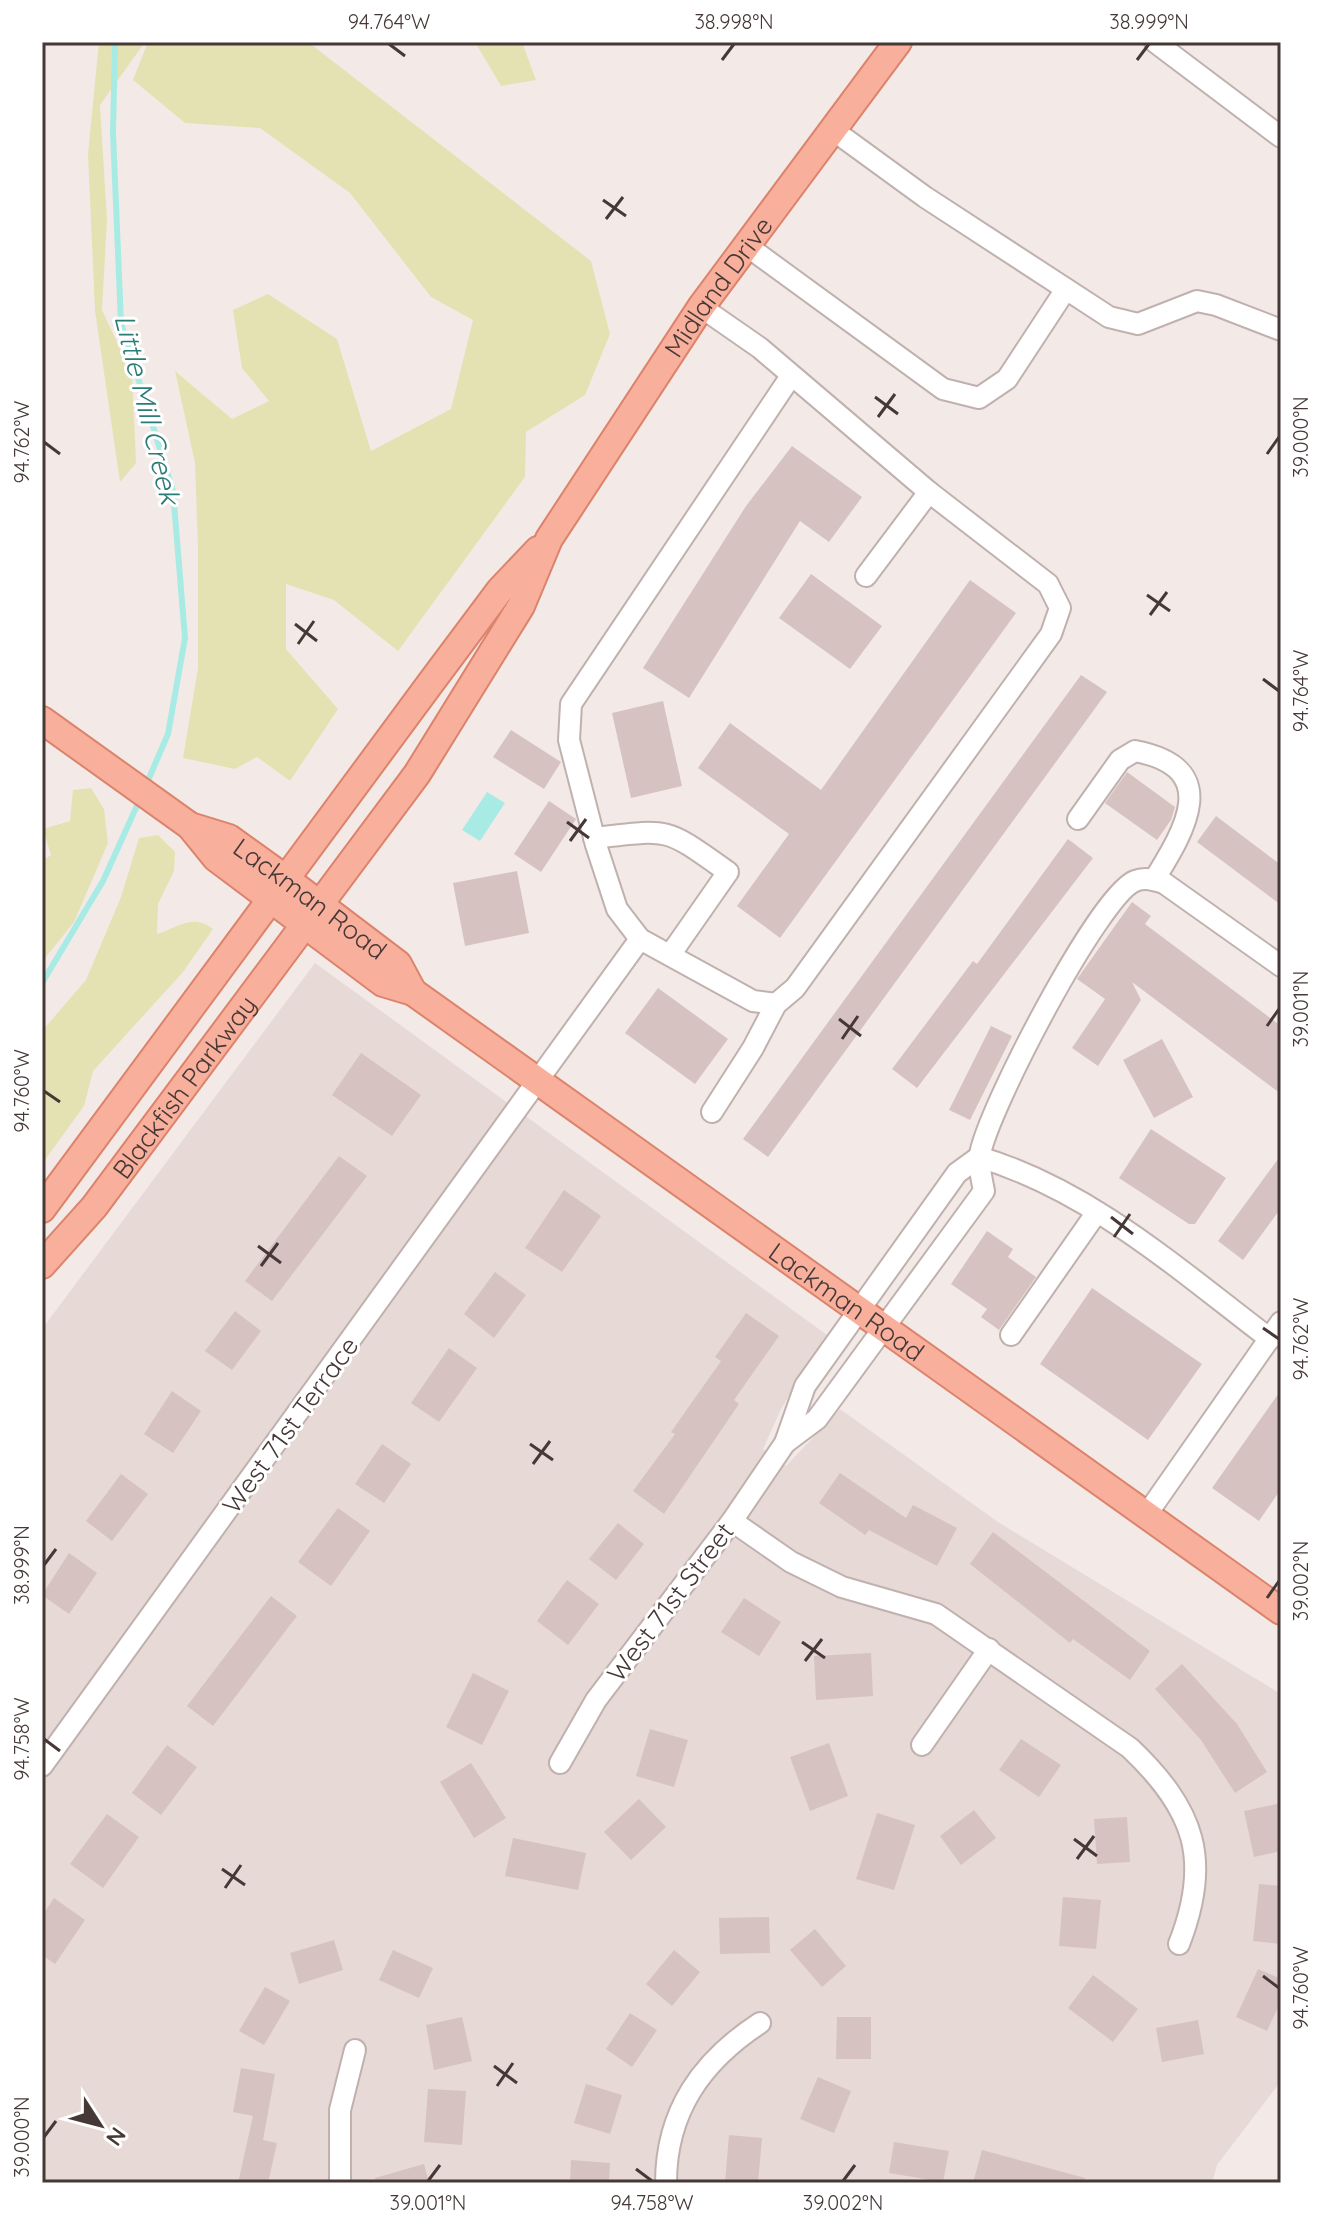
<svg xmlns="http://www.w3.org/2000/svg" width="1323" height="2225" font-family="Quicksand,sans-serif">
<rect width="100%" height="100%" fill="#f3eae7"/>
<polygon fill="#e6d9d6" points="315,963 827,1335 781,1409 763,1449 786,1466 840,1409 998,1522 1281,1694 1281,2081 1217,2165 1212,2183 42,2183 42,1329"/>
<g fill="#e4e2b3">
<polygon points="99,42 145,42 100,105 107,220 102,310 132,374 136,463 120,482 95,311 88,154"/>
<polygon points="148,42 308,42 591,261 610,334 585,395 526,432 525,477 398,651 334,600 286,584 286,649 338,709 290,781 257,757 235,769 183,758 198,668 198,548 195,463 175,371 232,419 269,401 242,368 233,310 268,294 337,339 371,451 451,409 473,320 431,297 350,193 260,128 185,123 133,80"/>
<polygon points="475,42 522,42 536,80 501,86"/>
<polygon points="91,788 104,809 108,843 74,922 42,962 42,861 51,855 43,829 70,821 73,790"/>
<path d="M158 835 175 852 174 871 158 904 157 934C178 927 194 913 213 929L183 972 93 1071 84 1106 42 1164V1031L86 980 121 897 139 838Z"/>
</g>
<polygon fill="#a8ebe5" points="487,792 505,803 480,841 462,830"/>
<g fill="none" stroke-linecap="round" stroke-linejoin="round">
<g stroke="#a8ebe5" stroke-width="6">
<polyline points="115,42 113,133 121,323 173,491 185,638 168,734 146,785"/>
<polyline points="42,983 103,881 140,799"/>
</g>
</g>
<g fill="#d6c3c1">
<polygon points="792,446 862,497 829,542 800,521 689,698 643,668 746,506"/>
<polygon points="811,574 882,626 850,669 779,618"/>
<polygon points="970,580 1016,613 780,938 737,906 789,834 698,768 730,723 821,790"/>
<polygon points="1081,675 1107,692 768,1157 743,1139"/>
<polygon points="663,701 682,786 631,798 612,713"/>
<polygon points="511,730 561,762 544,789 493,757"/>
<polygon points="1127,772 1175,807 1171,820 1157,840 1105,803"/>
<polygon points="549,801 576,819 541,872 514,854"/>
<polygon points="1216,816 1281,865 1281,905 1197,842"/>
<polygon points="1068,839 1093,858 917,1088 892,1069 973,961 977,964"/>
<polygon points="517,871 529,933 465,946 453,883"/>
<polygon points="1132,902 1151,916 1145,924 1281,1026 1281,1094 1132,982 1141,1000 1098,1066 1072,1048 1105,999 1077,979"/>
<polygon points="658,988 728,1039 695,1084 625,1033"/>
<polygon points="991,1026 1012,1036 970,1120 949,1110"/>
<polygon points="1162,1039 1193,1097 1154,1118 1123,1060"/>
<polygon points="361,1053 421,1095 392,1136 332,1095"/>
<polygon points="1151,1129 1226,1178 1195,1224 1189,1224 1119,1178"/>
<polygon points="1281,1155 1281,1208 1243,1260 1218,1241"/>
<polygon points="339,1156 367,1176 272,1301 245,1281"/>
<polygon points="564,1190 601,1216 562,1272 525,1248"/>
<polygon points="987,1231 1013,1249 1008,1257 1036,1277 999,1330 981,1317 987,1309 951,1284"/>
<polygon points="495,1272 526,1295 494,1338 464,1314"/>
<polygon points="1092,1288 1202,1364 1148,1440 1040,1364"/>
<polygon points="235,1311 261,1331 232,1370 205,1351"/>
<polygon points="746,1313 779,1336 734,1400 739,1404 664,1514 633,1491 675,1434 671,1432 721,1361 715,1357"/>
<polygon points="449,1348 477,1368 439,1422 411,1403"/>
<polygon points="1281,1390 1281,1489 1259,1521 1212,1488"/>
<polygon points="172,1391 201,1411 173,1453 144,1434"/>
<polygon points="382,1444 411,1464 384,1503 355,1484"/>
<polygon points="840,1473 906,1518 913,1505 957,1528 937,1566 869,1530 865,1535 819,1503"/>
<polygon points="121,1474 148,1494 112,1541 86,1521"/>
<polygon points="338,1508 370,1531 331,1586 298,1562"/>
<polygon points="618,1523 644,1544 616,1580 589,1559"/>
<polygon points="993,1532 1150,1651 1130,1680 1073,1639 1070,1643 970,1564"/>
<polygon points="69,1553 97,1573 69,1614 42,1595"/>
<polygon points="567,1580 599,1604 568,1645 537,1621"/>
<polygon points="271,1596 297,1616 213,1726 187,1706"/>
<polygon points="744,1598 781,1622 759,1656 721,1632"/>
<polygon points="871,1653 873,1696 816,1700 814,1656"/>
<polygon points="1182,1664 1237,1724 1267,1772 1235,1793 1201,1740 1155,1689"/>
<polygon points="473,1673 509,1691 482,1745 446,1727"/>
<polygon points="650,1729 688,1740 674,1787 636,1776"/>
<polygon points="1021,1739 1061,1765 1039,1797 999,1770"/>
<polygon points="829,1743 848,1796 810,1811 790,1757"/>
<polygon points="167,1745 197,1767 161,1815 132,1793"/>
<polygon points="471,1763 506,1818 474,1838 440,1782"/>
<polygon points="639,1799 666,1827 631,1860 604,1832"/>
<polygon points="1281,1803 1281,1851 1254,1857 1244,1811"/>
<polygon points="974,1810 996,1838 961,1865 940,1836"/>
<polygon points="877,1813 915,1825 894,1890 856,1879"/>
<polygon points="107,1814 139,1837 103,1888 70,1864"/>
<polygon points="1127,1817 1130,1862 1097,1864 1094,1819"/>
<polygon points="513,1838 586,1853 578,1890 505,1876"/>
<polygon points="1259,1884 1281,1886 1281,1944 1253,1941"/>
<polygon points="1063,1897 1101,1900 1096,1949 1059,1946"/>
<polygon points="54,1898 85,1920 55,1964 42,1955 42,1916"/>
<polygon points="769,1917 770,1953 720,1954 719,1918"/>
<polygon points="815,1929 846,1966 822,1987 790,1950"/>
<polygon points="334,1940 343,1970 299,1984 290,1953"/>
<polygon points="393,1950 433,1968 419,1998 379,1980"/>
<polygon points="674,1950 700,1972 672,2006 646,1984"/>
<polygon points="1258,1969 1281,1979 1281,2001 1267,2031 1236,2017"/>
<polygon points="1093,1975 1138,2009 1113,2042 1068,2008"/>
<polygon points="265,1987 290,2001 264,2045 239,2031"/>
<polygon points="630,2013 657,2030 632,2067 606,2049"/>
<polygon points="462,2017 472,2061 434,2070 426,2025"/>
<polygon points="837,2017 871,2017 871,2059 836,2059"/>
<polygon points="1198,2020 1204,2054 1162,2062 1156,2028"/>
<polygon points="241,2068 275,2074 263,2140 277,2143 268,2183 238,2183 253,2116 233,2112"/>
<polygon points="818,2077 851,2091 834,2133 800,2119"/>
<polygon points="586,2084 622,2095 610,2134 574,2123"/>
<polygon points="428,2089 466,2091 462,2145 424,2142"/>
<polygon points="729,2135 762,2138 758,2183 725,2183"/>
<polygon points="894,2142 949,2151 943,2182 889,2173"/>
<polygon points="982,2150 1085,2178 1084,2183 973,2183"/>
<polygon points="571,2160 610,2163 609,2183 570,2183"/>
<polygon points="424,2164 429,2183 376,2183 375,2178"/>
</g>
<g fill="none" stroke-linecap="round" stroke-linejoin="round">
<g stroke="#c0b1ae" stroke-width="24">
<g id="minor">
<polyline points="1155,42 1281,137"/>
<polyline points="833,130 925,197 1109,317 1138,324 1197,301 1216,305 1281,330"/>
<polyline points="747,246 943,389 979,398 1007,379 1066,289"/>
<polyline points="701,307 760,348 929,492 1048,584 1060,608 1051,634 795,988 776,1004 753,1048 712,1112"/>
<polyline points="866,576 929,492"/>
<path d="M1078 819 1120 760 1135 751C1223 768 1185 830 1154 880"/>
<path d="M594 838C672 829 664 827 728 872L670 955"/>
<polyline points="776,1004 753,1001 640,939 617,909 596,845 569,740 571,704 791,376"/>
<path d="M979 1157C1090 1190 1179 1270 1270 1339"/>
<polyline points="1011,1335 1097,1212"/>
<path d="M785 1443 817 1419 984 1191C982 1180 978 1166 980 1155 986 1113 1099 895 1135 881 1145 877 1154 880 1164 883L1281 966"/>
<polyline points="1147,1514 1281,1322"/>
<path d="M732 1521 791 1562 842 1587 936 1614 1130 1748C1195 1810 1212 1860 1179 1944"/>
<polyline points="922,1745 989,1649"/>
<polyline points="560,1763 596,1700 732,1521 785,1443 805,1386 957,1173 979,1157"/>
<polyline points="42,1766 640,939"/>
<polyline points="340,2183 340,2110 355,2050"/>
<path d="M666 2183C666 2111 702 2061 760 2023"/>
</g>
</g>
<g stroke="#dc836c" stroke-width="30">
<g id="major">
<path id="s1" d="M42 720 190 826 216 858 383 983 413 992 1281 1611"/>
<path id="s2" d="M190 826 229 838 286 879 398 964 413 992"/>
<polyline points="42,1209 432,681 500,590 538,550"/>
<path id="s3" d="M42 1265 94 1207 417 774 521 606 549 539 701 307 898 42"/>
</g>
</g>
<use href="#minor" stroke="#fff" stroke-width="20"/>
<use href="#major" stroke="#f8af9b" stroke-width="26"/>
</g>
<path fill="none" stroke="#453837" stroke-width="3" d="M389 44 405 56M722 60 734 44M1137 60 1149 44M603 200 626 216M606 219 623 197M875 397 898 414M878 417 895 394M44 442 60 454M1267 454 1279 437M1147 595 1170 611M1150 615 1167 592M295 624 317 641M298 644 314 621M1263 679 1279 691M567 822 589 838M570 841 586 819M839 1019 861 1036M1267 1026 1279 1009M842 1039 858 1016M44 1091 60 1102M1111 1217 1133 1234M1114 1237 1130 1214M258 1246 281 1263M261 1266 278 1243M1263 1328 1279 1339M530 1444 553 1460M533 1464 550 1441M44 1565 56 1549M1267 1598 1279 1581M802 1642 825 1658M805 1661 822 1639M44 1739 60 1751M1074 1839 1097 1856M1077 1859 1094 1836M222 1869 245 1885M225 1888 241 1865M1263 1976 1279 1988M494 2066 517 2083M497 2086 513 2063M44 2137 56 2121M636 2169 652 2181M428 2181 440 2165M843 2181 855 2165"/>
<g text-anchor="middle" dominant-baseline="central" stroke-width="6" stroke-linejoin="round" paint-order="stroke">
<g font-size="26" fill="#453837" stroke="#fff">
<text stroke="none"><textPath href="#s3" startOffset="1192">Midland Drive</textPath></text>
<text stroke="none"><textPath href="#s2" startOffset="142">Lackman Road</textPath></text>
<text stroke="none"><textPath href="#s3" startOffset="228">Blackfish Parkway</textPath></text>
<text stroke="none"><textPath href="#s1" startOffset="996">Lackman Road</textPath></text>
<text transform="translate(290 1425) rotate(-54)">West 71st Terrace</text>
<text transform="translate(670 1602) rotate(-53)">West 71st Street</text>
</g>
<g font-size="28" font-style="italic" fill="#2c7c76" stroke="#fff">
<text transform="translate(148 409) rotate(76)">Little Mill Creek</text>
</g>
</g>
<rect width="1323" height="2225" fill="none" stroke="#ffffff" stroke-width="88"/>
<g transform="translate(100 2125) rotate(126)" stroke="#ffffff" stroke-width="6" paint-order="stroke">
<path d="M0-6L14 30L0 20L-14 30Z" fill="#453837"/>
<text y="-12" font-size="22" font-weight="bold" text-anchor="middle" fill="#453837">N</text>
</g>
<rect x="44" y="44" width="1235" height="2137" fill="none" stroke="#453837" stroke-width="3"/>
<g font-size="20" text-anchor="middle" fill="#453837">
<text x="389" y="29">94.764°W</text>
<text x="734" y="29">38.998°N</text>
<text x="1149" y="29">38.999°N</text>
<text transform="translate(1301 437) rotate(-90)" y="7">39.000°N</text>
<text transform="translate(22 442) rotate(-90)" y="7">94.762°W</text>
<text transform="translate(1301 691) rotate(-90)" y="7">94.764°W</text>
<text transform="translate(1301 1009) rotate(-90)" y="7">39.001°N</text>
<text transform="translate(22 1091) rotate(-90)" y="7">94.760°W</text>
<text transform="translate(1301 1339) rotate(-90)" y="7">94.762°W</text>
<text transform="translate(22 1565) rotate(-90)" y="7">38.999°N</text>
<text transform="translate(1301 1581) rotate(-90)" y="7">39.002°N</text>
<text transform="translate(22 1739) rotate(-90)" y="7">94.758°W</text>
<text transform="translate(1301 1988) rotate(-90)" y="7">94.760°W</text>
<text transform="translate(22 2137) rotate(-90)" y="7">39.000°N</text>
<text x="428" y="2210">39.001°N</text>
<text x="652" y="2210">94.758°W</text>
<text x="843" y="2210">39.002°N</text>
</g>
</svg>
